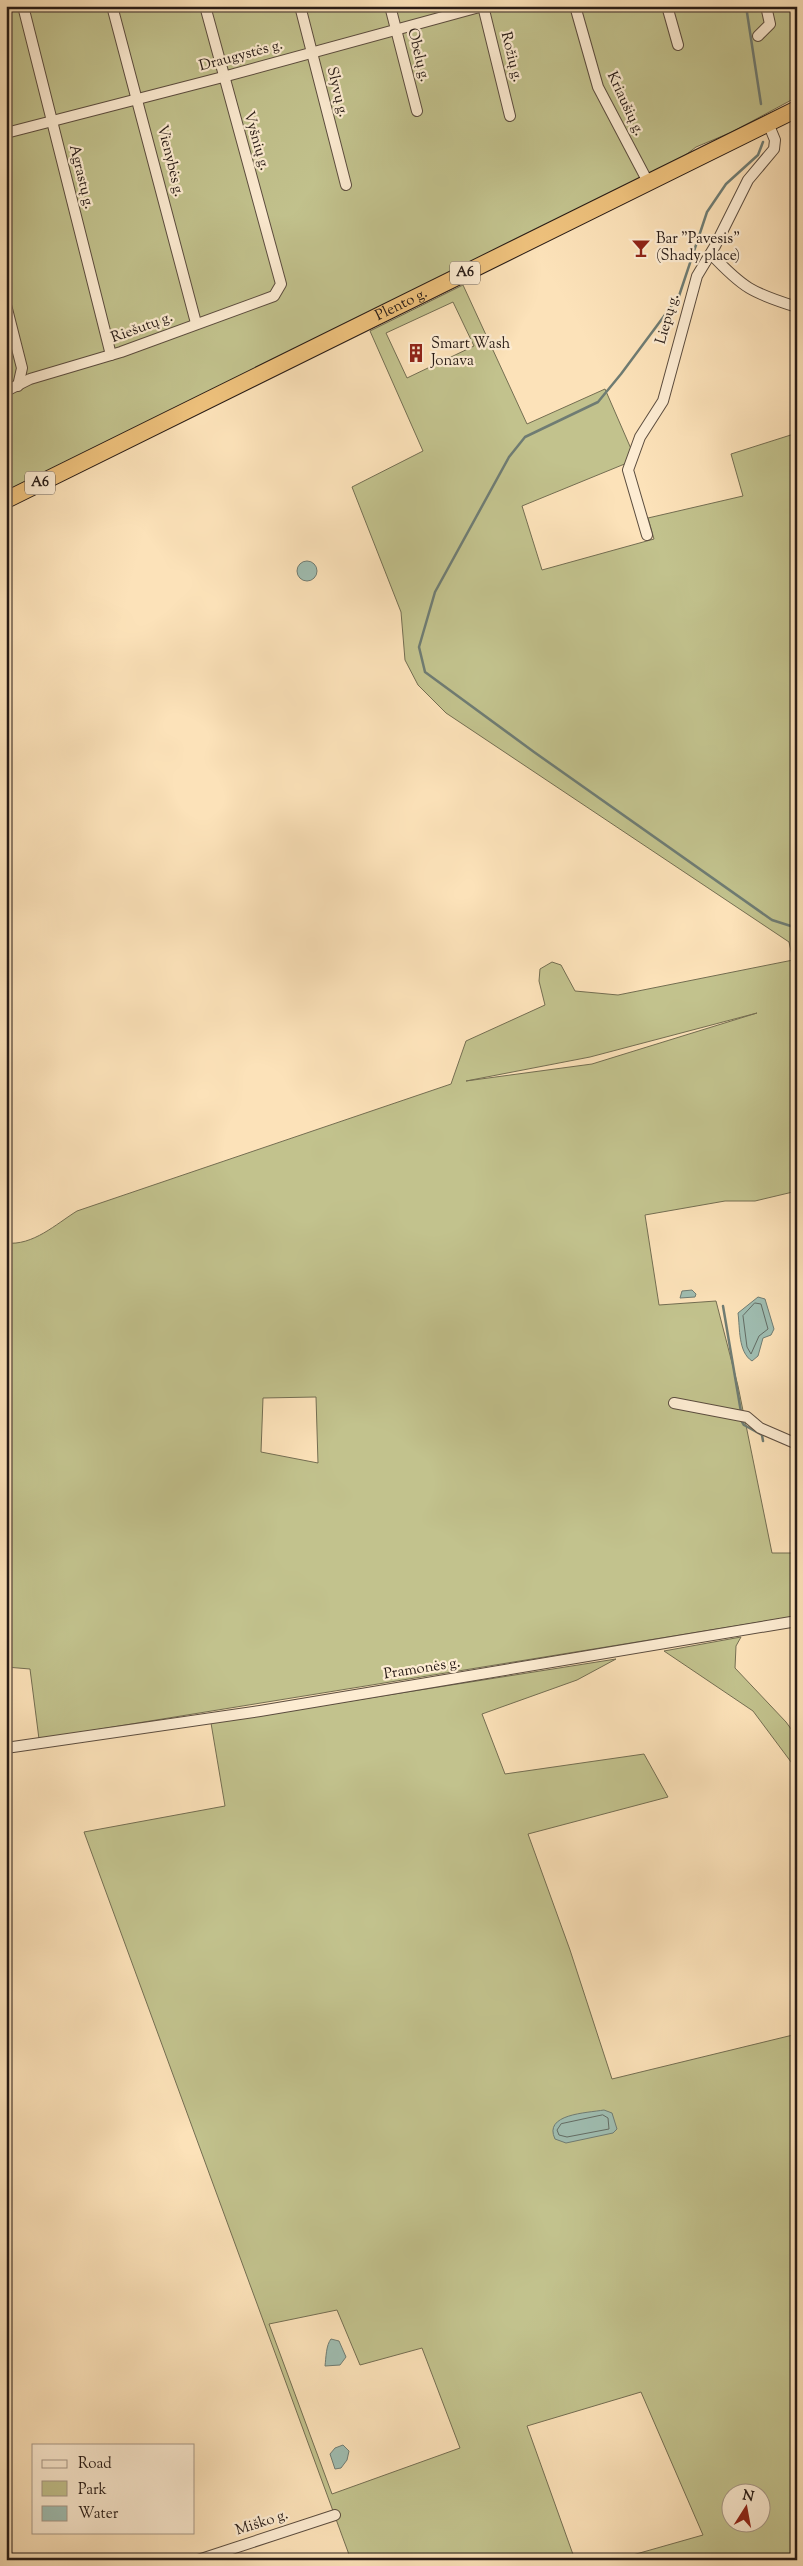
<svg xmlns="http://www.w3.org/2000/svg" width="803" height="2566" font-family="'Sorts Mill Goudy',serif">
<rect width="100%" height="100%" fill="#fce2b9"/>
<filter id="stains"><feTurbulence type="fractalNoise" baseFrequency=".004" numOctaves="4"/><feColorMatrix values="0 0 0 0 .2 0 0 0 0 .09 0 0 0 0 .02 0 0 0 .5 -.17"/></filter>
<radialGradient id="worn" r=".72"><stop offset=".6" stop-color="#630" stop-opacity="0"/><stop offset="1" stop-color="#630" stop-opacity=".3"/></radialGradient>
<g fill="#c2c28d" stroke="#746e52" fill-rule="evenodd">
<polygon points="6,6 797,6 797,97 732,132 696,147 675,163 6,492"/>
<path d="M463 285 527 424 605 389 632 451 627 463 522 506 542 570 654 539 648 518 743 496 731 454 797 433V1191L755 1201H725L645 1215 659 1305 716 1301 738 1386 772 1553H797V1616L39 1739 30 1669 6 1667V1243C33 1246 56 1224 77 1211L451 1084 466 1041 545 1005 539 981 540 969 552 962 561 965 575 991 618 995 793 960 789 942 446 713 418 685 405 660 401 612 352 487 423 451 370 331ZM453 302 474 346 407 378 386 333ZM757 1013 592 1064 466 1081 590 1057ZM316 1397 318 1463 261 1452 263 1398Z"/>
<polygon points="741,1637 736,1646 735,1668 786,1722 797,1737 797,1770 753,1711 664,1651"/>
<path d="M616 1659 577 1680 482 1714 505 1774 644 1754 668 1797 528 1834 570 1950 612 2079 797 2034V2560H615L703 2535 641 2392 527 2426 575 2560H351L84 1832 225 1806 211 1723ZM337 2310 360 2365 422 2348 460 2448 332 2494 269 2324ZM730 2494H760V2524H730Z"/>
</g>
<g fill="#9fbdb1" stroke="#6f7c73">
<circle cx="307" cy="571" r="10"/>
<polygon points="692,1290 696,1294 695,1297 680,1298 682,1291"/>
<path d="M758 1297 765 1299 774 1329 771 1335 763 1338 758 1356 752 1361C738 1352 740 1328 738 1313Z"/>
<path d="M604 2110 612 2113 617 2129 613 2133 566 2143 555 2139C543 2114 586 2113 604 2110Z"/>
<path d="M331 2339 339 2341 346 2357 340 2365 325 2366C326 2358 326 2345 331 2339Z"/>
<polygon points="343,2445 349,2451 347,2460 341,2468 335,2469 330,2454 335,2448"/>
</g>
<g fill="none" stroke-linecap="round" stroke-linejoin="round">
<g stroke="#636c64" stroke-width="1">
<polygon points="755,1303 761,1304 768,1329 759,1336 751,1354 747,1347 743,1316"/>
<polygon points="603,2115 608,2118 609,2129 567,2137 559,2135 557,2130 561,2124"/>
</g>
<g stroke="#6f7c73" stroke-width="2.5">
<polyline points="746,6 761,104"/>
<polyline points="763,142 758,155 726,184 707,212 679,296 621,374 598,402 525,437 509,457 435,592 419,647 425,672 534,752 772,920 797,928"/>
<polyline points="723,1306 741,1412"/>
<polyline points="741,1420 744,1425 762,1435 763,1441"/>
</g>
<g stroke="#5c4d3f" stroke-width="12">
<g id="minor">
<polyline points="23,6 111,355"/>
<polyline points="112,6 196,323"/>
<polyline points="300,6 346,185"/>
<polyline points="390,6 417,111"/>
<polyline points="483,6 510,116"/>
<polyline points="575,6 598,87 648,182"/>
<polyline points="667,6 678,45"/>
<polyline points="758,36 770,24 766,6"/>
<polyline points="6,133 223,77 483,6"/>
<path d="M711 254C743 288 752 293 797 307"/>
<polyline points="6,305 22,368 18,386"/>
<polyline points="6,391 30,379 121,352 274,296 281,284 205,6"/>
<polyline points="647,535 628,470 640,437 663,401 697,276 715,246 748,180 774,149 775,140 768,123"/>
<polyline points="674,1403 747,1417 760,1428 797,1444"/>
<polyline points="6,1748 260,1711 797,1621"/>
<polyline points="198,2560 335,2515"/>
</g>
</g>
<g stroke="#271b16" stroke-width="18">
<g id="trunk">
<path id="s1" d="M6 500 797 109"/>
</g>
</g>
<use href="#minor" stroke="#fdecd2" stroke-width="10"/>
<use href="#trunk" stroke="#eec17c" stroke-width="16"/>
</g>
<defs>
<g id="bar-bare" transform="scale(1.5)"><path d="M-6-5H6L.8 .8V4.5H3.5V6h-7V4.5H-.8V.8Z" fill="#8f2418" stroke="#fdecd2" stroke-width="2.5" paint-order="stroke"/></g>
<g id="building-bare" transform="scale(1.5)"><path d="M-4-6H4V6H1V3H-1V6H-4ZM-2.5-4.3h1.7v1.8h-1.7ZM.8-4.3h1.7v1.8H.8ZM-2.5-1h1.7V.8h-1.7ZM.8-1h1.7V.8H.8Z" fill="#8f2418" stroke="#fdecd2" stroke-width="2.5" paint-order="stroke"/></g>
</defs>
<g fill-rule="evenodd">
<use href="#bar-bare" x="641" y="248"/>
<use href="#building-bare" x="416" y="353"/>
</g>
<g text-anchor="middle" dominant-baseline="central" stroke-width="4.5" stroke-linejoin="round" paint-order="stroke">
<g fill="#fdecd2" stroke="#675a4e" stroke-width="1">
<rect x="450" y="261.5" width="30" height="23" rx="4"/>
<rect x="25" y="471.5" width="30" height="23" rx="4"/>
</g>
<g font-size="14" font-weight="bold" fill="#271b16">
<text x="465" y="273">A6</text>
<text x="40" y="483">A6</text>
</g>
<g font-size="15" fill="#271b16" stroke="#fdecd2">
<text transform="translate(418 55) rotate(76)">Obelų g.</text>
<text transform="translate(241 56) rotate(-15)">Draugystės g.</text>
<text transform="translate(511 57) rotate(76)">Rožių g.</text>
<text transform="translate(337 92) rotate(76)">Slyvų g.</text>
<text transform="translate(625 104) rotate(65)">Kriaušių g.</text>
<text transform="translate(256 141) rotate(74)">Vyšnių g.</text>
<text transform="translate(170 161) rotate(76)">Vienybės g.</text>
<text transform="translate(81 177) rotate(76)">Agrastų g.</text>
<text stroke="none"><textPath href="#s1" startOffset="441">Plento g.</textPath></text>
<text transform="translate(668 319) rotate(-74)">Liepų g.</text>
<text transform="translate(142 328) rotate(-20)">Riešutų g.</text>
<text transform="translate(422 1669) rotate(-9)">Pramonės g.</text>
<text transform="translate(262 2523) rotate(-18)">Miško g.</text>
</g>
<g font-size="15" fill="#271b16" stroke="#fdecd2" text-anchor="start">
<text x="656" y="239">Bar "Pavesis"<tspan x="656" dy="17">(Shady place)</tspan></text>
<text x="431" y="344">Smart Wash<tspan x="431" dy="17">Jonava</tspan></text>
</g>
</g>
<rect width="803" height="2566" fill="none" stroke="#fce2b9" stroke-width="25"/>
<rect x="8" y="8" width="788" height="2551" fill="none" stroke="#271b16" stroke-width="2.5"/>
<rect x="12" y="12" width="778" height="2541" fill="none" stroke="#271b16"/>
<rect x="32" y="2444" width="162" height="90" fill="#fdecd2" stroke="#a79887"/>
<rect x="42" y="2460" width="25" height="8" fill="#fdecd2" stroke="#a79887"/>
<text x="78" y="2468" font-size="15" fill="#271b16">Road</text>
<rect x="42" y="2481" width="25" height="15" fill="#c2c28d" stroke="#a79887"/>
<text x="78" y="2494" font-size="15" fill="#271b16">Park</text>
<rect x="42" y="2506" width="25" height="15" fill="#9fbdb1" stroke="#a79887"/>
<text x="78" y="2518" font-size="15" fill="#271b16">Water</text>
<g transform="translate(746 2508) rotate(11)"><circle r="24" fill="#fdecd2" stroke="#a79887"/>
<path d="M0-4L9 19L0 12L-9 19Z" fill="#8f2418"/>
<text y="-8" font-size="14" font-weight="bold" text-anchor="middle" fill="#271b16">N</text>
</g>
<rect width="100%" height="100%" filter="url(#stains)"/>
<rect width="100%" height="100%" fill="url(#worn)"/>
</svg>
